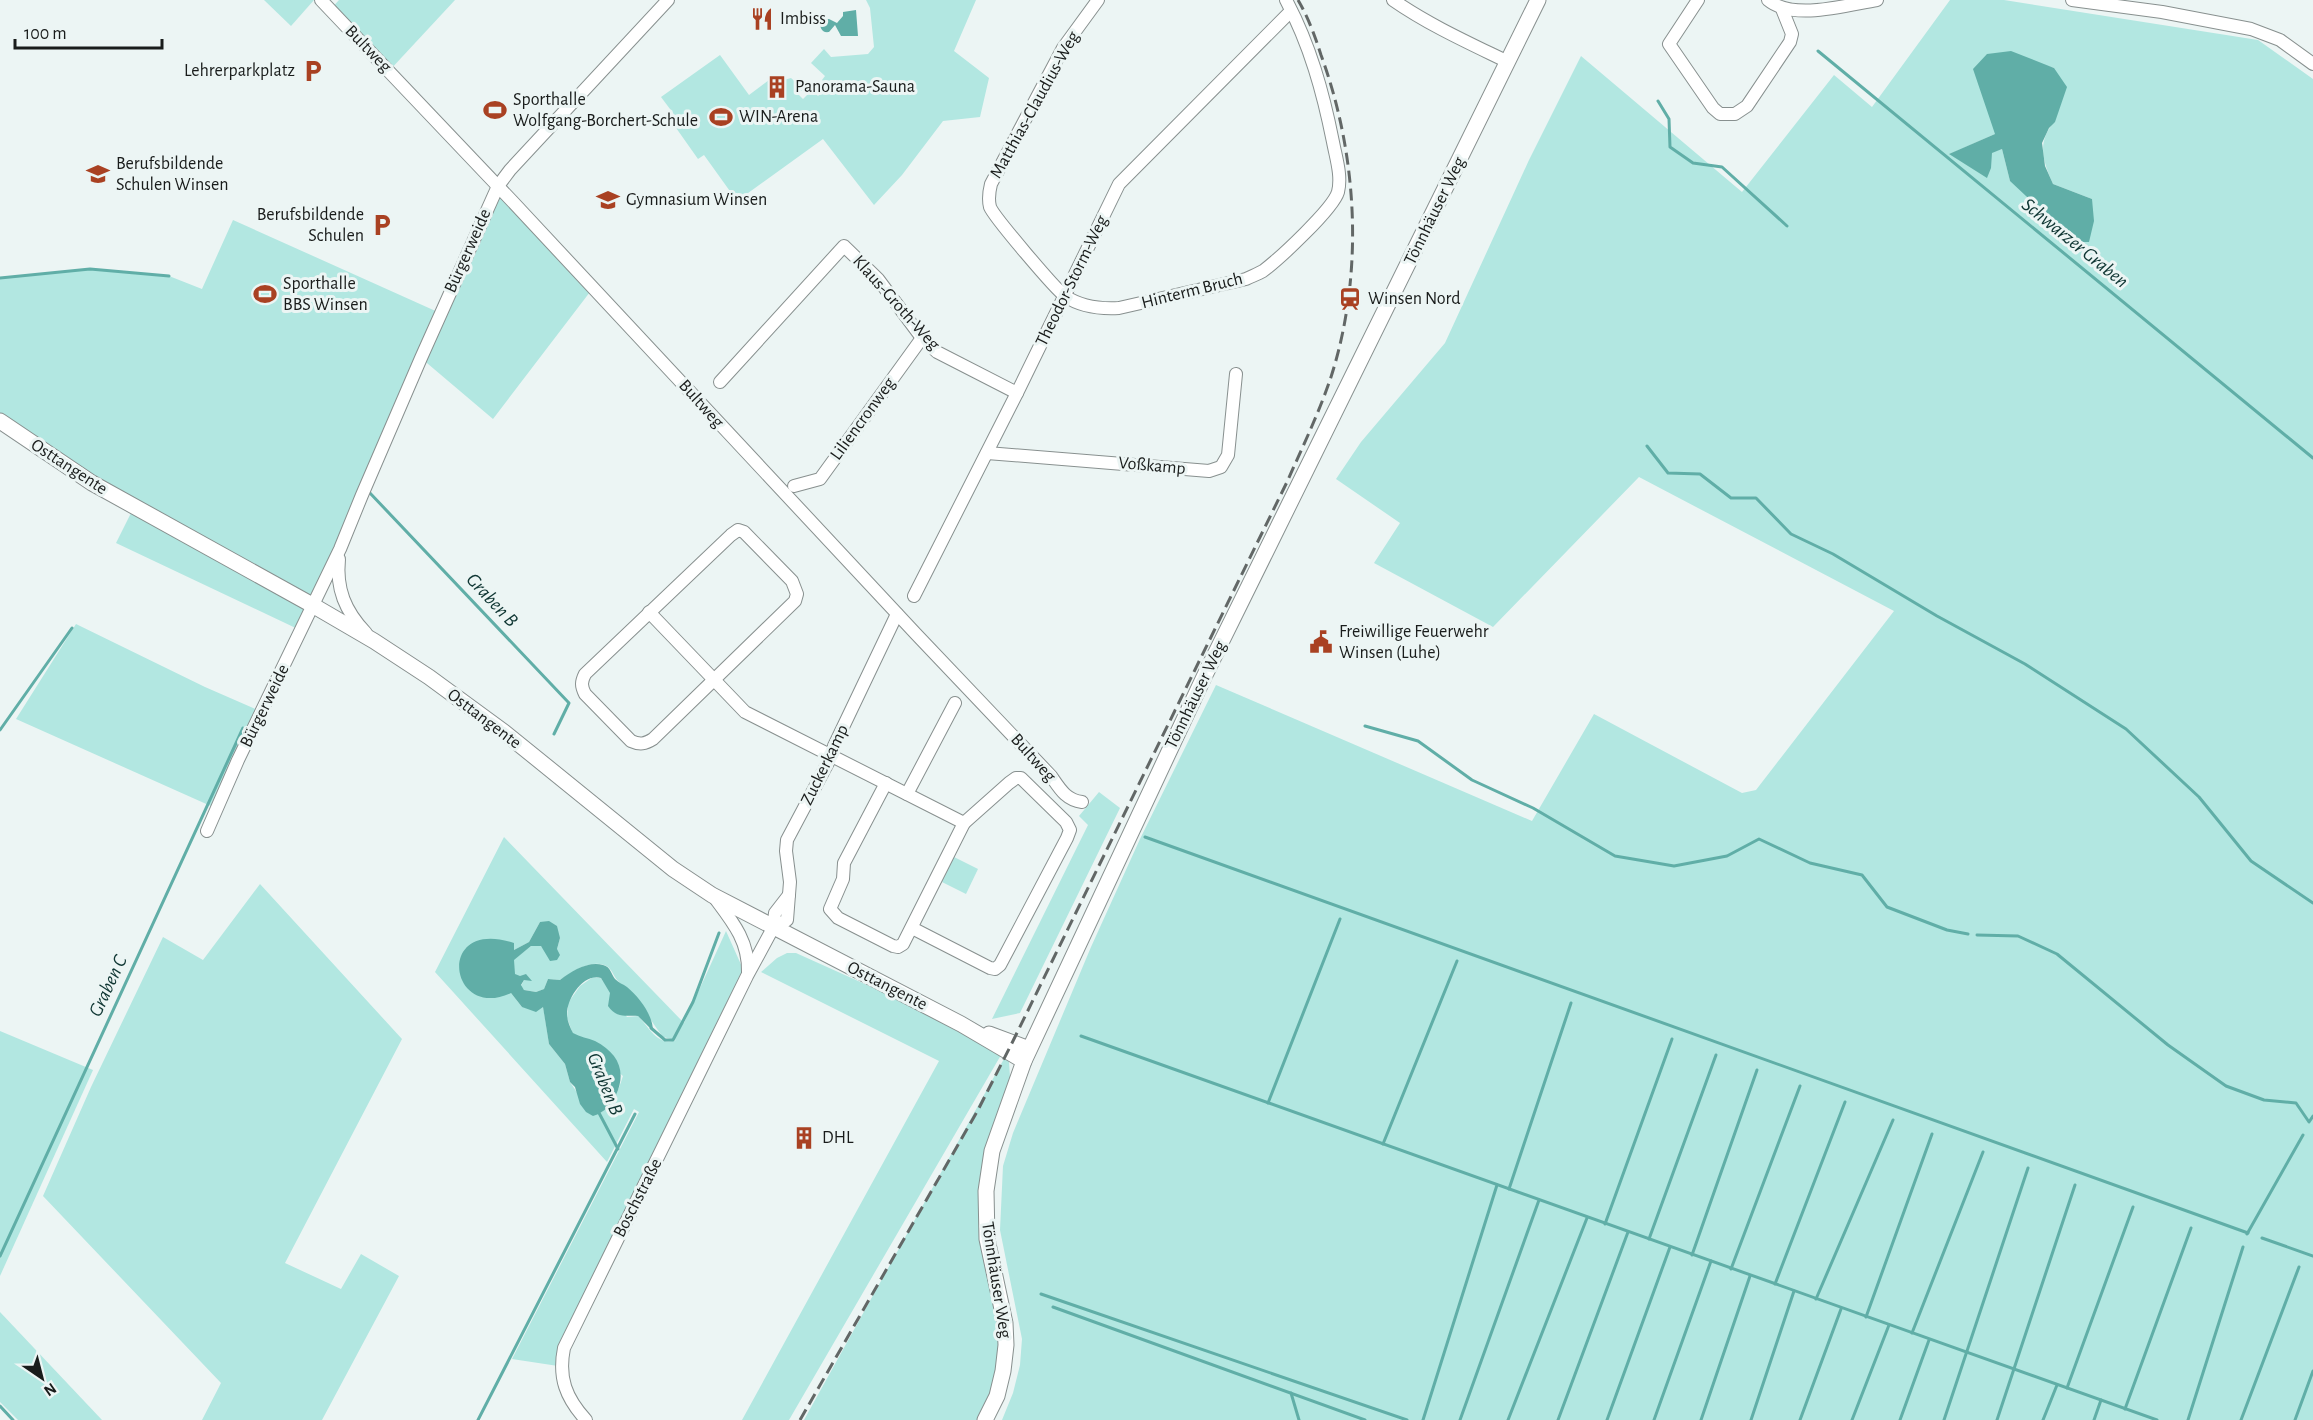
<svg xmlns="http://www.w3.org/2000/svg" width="2313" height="1420" font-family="'Alegreya Sans',sans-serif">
<rect width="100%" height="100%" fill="#ecf5f4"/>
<g fill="#b2e7e1" fill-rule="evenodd">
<polygon points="264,0 314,0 291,26"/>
<polygon points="339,0 455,0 389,71 330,10"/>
<polygon points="866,0 976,0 954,51 989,78 980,117 943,121 902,175 874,205 823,139 737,201 704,155 698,159 674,125 679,121 661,97 720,55 749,95 773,77 784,80 791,78 803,89 798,94 803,99 812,90 818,96 828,86 822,80 825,76 811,63 824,49 831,57 868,54 874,47 870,8"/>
<path d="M1950 0H2004L2258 40 2313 79V1420H1002L1013 1393 1020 1365 1022 1339 1000 1230 1003 1166 1013 1133 1091 947 1140 839 1216 685 1532 821 1594 714 1742 793 1756 790 1894 611 1639 477 1493 627 1374 563 1400 523 1336 479 1361 442 1445 343 1529 160 1581 56 1742 192 1834 75 1872 107ZM2034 62 2054 68 2055 121C2036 142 2043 161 2053 184L2092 199 2010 181 2002 149 1992 152 1987 177 1950 154 1995 134Z"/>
<polygon points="498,186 593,288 493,419 421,358 302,631 116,543 134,507 0,421 0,278 90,269 169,276 202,289 233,220 440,313"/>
<polygon points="76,624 205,687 258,710 213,807 16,719"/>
<polygon points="1099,792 1120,808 1020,1013 992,1019 1088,825 1079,816"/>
<path d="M504 837 684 1023 726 931 743 969 559 1346 558 1366 512 1359 639 1112 634 1109 607 1162 435 972ZM540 922 560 938 557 949 546 951 541 946H531L513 960 514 974 524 980 521 986 524 990 536 992 544 989 548 979 560 980C572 972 593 957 608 967 613 971 614 978 619 982 639 997 648 1018 663 1037L676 1040C658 1047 649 1027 638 1016L627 1017 601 978 593 977 580 986 568 1003 567 1018 573 1034 623 1076C618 1091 613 1107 598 1114L578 1094 570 1082 565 1064 549 1044 543 1006 522 1007 511 993 514 950 529 942Z"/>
<polygon points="954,857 978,869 966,894 942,882"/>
<polygon points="260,884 402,1039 285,1263 341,1289 361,1254 399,1276 322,1420 202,1420 221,1383 43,1196 91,1087 163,937 203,960"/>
<polygon points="787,953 796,953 918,1008 1001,1055 789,1420 742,1420 939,1061 761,972 777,958"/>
<polygon points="0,1031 93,1070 0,1276"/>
<polygon points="1005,1057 1009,1062 1010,1077 988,1141 1002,1343 992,1394 979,1420 804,1420"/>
<polygon points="0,1312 102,1420 18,1420 0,1402"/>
</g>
<g fill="#60aea7">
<path d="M856 10 858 36H841L835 25 829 32C821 33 821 28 819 22L805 18 808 15 823 20 829 19 837 23 843 16V12Z"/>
<polygon points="2011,51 2054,68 2067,87 2055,122 2049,128 2042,143 2045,166 2053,184 2092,199 2094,221 2089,242 2075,242 2010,181 2002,149 1992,153 1991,168 1987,178 1949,154 1995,134 1973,69 1987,54"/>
<path d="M549 921 557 926 560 938 557 949 560 955 557 960 550 961 541 946H531L514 960 515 974 520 976 526 974 532 981 524 980 521 985 524 990 536 992 544 989 548 979 560 980C572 971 588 961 603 965 611 967 611 974 615 979 619 983 623 984 627 987 639 997 653 1015 653 1031L638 1016C626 1015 617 1019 608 1006L610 993 601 978C583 973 567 999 567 1014 567 1021 570 1027 573 1033 580 1037 588 1038 595 1041 618 1053 627 1071 616 1095 610 1106 605 1112 593 1116L586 1112 580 1104 575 1087 570 1082 565 1064 549 1044 543 1007 536 1012 522 1007 511 993C449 1022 434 917 514 943V950L529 942 540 922Z"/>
</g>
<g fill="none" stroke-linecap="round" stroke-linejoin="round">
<g stroke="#60aea7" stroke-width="3">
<polyline points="1818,51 2313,458"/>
<polyline points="1658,101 1669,119 1670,147 1693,163 1722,167 1787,226"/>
<polyline points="0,278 90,269 169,276"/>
<polyline points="1647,446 1668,473 1700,474 1731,498 1756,498 1791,534 1833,554 1937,616 2025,664 2126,729 2199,797 2251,861 2313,903"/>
<polyline points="369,492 569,703 554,734"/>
<polyline points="1365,726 1418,741 1472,780 1533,808 1615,856 1674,866 1727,856 1759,839 1810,863 1862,875 1887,907 1947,930 1968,934"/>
<polyline points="0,730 72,628"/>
<polyline points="1145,837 2248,1233"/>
<polyline points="1977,935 2018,936 2057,954 2168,1045 2226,1086 2264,1100 2296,1103 2309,1122 2313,1116"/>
<polyline points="651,1028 665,1040 673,1040 693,1002 719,933"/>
<polyline points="1081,1036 2157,1420"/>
<polyline points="1268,1103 1340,919"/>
<polyline points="598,1111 618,1149"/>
<polyline points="1383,1144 1457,961"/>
<polyline points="1509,1189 1571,1003"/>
<polyline points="1605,1224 1672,1039"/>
<polyline points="2247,1234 2303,1135"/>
<polyline points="2262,1238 2313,1256"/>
<polyline points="1649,1239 1716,1055"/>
<polyline points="1692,1255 1757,1070"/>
<polyline points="0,1256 243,728"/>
<polyline points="1731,1269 1800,1086"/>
<polyline points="1775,1284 1845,1102"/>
<polyline points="1041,1294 1407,1420"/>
<polyline points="1816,1299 1893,1120"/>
<polyline points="1053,1307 1365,1420"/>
<polyline points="1866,1317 1932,1134"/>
<polyline points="1912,1333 1983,1152"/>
<polyline points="2067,1388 2133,1207"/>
<polyline points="1291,1393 1299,1420"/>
<polyline points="0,1406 13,1420"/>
<polyline points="2125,1409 2191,1228"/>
<polyline points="478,1420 635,1114"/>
<polyline points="1423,1420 1497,1185"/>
<polyline points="1460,1420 1539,1200"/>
<polyline points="1508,1420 1587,1218"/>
<polyline points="1558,1420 1628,1232"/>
<polyline points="1607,1420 1670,1247"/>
<polyline points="1654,1420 1711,1261"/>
<polyline points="1701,1420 1750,1276"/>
<polyline points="1751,1420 1794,1291"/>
<polyline points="1800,1420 1841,1309"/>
<polyline points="1852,1420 1889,1325"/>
<polyline points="1900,1420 1929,1340"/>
<polyline points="1944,1420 2028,1168"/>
<polyline points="1997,1420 2075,1185"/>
<polyline points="2043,1420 2057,1385"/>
<polyline points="2094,1420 2101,1400"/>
<polyline points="2188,1420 2243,1247"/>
<polyline points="2241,1420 2299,1267"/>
<polyline points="2295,1420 2313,1371"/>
</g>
<g stroke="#88908f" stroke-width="14">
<g id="minor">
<path d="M321 0 512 201 916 634 1051 776C1060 789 1066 800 1082 802"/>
<path d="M1098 0 1063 48 991 184C989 192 988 199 990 207 994 217 1056 290 1065 296 1081 307 1101 309 1119 308L1246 279C1252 276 1258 274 1263 271 1279 259 1333 209 1338 192 1342 176 1336 158 1333 142 1323 92 1310 45 1286 0"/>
<path d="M1393 0C1429 25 1469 43 1508 62"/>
<polyline points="1698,0 1669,44 1713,108 1720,114 1735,114 1747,106 1790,42 1792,34 1782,9"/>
<path d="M1768 0C1793 21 1847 5 1877 0"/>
<polyline points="2072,0 2162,12 2251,29 2280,40 2313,64"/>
<polyline points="720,382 844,246 878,279 922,338 937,352 1017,393"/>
<polyline points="987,453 1209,471 1221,467 1228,455 1236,374"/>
<polyline points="794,486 820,479 922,338"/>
<path d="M738 530 744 532 792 581 797 594 795 601 653 739C645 744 640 745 631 741L585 694C581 686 581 682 585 674L731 535Z"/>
<path d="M339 559C336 589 345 611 366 633"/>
<polyline points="914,596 1017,393 1119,184 1291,11"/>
<polyline points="649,612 745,712 964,823 1009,783 1016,778 1021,778 1066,822 1070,830 1067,838 1000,965 995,969 990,968 912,928"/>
<polyline points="886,783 844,863 843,879 830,909 838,918 893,946 898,947 903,944 964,823"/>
<polyline points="907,794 955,703"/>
<polyline points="207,831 238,760 340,549 362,495 421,358 498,186 510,170 668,0"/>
<path d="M714 897C732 921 749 941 748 972"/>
<polyline points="773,928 787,920 790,882 786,851 787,840 831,757 834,746 897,614"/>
<path d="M586 1420C566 1398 558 1378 564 1348L747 976 773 928 775 913 789 895"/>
</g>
</g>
<g stroke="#88908f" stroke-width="17">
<g id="major">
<polyline points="0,421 92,483 314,606 374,641 429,677 504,732 673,869 712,895 961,1024 1024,1061"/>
<polyline points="989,1034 1029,1049"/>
<polyline points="985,1420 997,1396 1003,1371 1006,1345 1005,1323 987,1239 986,1191 992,1151 1024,1061 1204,677 1538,0"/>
</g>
</g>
<use href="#minor" stroke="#fff" stroke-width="12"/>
<use href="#major" stroke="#fff" stroke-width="15"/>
<path stroke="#626766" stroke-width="3" stroke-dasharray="12 6" stroke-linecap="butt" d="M800 1420 978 1110 1012 1043 1287 482C1302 448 1319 413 1331 377 1364 274 1358 156 1321 55 1315 36 1308 17 1298 0"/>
</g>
<defs>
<g id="restaurant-bare" transform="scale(1.8)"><path d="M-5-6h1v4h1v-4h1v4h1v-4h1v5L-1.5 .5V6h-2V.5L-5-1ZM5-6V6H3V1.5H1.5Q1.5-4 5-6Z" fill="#a94122" stroke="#ecf5f4" stroke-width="2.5" paint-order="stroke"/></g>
<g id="parking-bare" transform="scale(1.8)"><path d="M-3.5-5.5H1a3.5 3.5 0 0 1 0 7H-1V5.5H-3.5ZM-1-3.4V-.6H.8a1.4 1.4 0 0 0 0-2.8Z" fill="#a94122" stroke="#ecf5f4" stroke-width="2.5" paint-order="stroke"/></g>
<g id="building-bare" transform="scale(1.8)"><path d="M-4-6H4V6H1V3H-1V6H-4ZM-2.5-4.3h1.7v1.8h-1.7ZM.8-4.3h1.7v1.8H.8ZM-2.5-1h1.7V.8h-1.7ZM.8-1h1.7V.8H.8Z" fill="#a94122" stroke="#ecf5f4" stroke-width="2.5" paint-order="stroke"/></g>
<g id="stadium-bare" transform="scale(1.8)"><path d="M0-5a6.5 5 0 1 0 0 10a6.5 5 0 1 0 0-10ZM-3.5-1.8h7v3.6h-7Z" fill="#a94122" stroke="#ecf5f4" stroke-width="2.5" paint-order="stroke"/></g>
<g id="school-bare" transform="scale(1.8)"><path d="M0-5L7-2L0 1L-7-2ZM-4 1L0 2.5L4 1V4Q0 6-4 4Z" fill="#a94122" stroke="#ecf5f4" stroke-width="2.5" paint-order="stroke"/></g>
<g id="station-bare" transform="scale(1.8)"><path d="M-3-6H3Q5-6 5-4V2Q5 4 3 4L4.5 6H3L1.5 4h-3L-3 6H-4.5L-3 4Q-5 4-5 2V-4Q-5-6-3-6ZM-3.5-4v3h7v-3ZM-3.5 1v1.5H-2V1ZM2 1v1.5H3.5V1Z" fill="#a94122" stroke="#ecf5f4" stroke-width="2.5" paint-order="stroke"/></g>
<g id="civic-bare" transform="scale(1.8)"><path d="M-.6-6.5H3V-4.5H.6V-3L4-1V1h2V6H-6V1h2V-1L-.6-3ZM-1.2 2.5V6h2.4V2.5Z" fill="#a94122" stroke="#ecf5f4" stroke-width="2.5" paint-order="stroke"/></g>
</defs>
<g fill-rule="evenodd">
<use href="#restaurant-bare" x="762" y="19"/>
<use href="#parking-bare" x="313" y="71"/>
<use href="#building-bare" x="777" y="87"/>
<use href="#stadium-bare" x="495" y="110"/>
<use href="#stadium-bare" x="721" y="117"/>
<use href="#school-bare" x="98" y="174"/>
<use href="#school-bare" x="608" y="200"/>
<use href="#parking-bare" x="382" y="225"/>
<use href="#stadium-bare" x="265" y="294"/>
<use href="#station-bare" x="1350" y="299"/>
<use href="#civic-bare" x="1321" y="642"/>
<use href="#building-bare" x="804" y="1138"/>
</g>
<g text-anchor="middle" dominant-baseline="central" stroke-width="6" stroke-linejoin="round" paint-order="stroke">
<g font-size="18" fill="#191c1b" stroke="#ecf5f4" text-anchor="start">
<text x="780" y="19">Imbiss</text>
<text x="295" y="71" text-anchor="end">Lehrerparkplatz</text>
<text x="795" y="87">Panorama-Sauna</text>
<text x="513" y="100">Sporthalle<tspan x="513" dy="21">Wolfgang-Borchert-Schule</tspan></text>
<text x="739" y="117">WIN-Arena</text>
<text x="116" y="164">Berufsbildende<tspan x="116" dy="21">Schulen Winsen</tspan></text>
<text x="626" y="200">Gymnasium Winsen</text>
<text x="364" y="215" text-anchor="end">Berufsbildende<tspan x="364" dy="21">Schulen</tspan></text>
<text x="283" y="284">Sporthalle<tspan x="283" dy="21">BBS Winsen</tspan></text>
<text x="1368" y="299">Winsen Nord</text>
<text x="1339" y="632">Freiwillige Feuerwehr<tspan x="1339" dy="21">Winsen (Luhe)</tspan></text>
<text x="822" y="1138">DHL</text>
</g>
<g font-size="18" fill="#191c1b" stroke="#ecf5f4">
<text transform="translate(368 49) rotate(46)">Bultweg</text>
<text transform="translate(1035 105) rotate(-61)">Matthias-Claudius-Weg</text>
<text transform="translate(1435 211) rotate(-64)">Tönnhäuser Weg</text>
<text transform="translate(468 251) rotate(-66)">Bürgerweide</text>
<text transform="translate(1072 281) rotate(-64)">Theodor-Storm-Weg</text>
<text transform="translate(1192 291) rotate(-14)">Hinterm Bruch</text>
<text transform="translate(896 303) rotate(48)">Klaus-Groth-Weg</text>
<text transform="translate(701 404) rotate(48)">Bultweg</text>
<text transform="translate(863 419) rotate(-54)">Liliencronweg</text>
<text transform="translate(1152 466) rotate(5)">Voßkamp</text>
<text transform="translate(69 467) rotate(33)">Osttangente</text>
<text transform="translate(1196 695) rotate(-64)">Tönnhäuser Weg</text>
<text transform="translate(265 706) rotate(-64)">Bürgerweide</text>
<text transform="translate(484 719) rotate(37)">Osttangente</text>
<text transform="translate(1033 758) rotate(48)">Bultweg</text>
<text transform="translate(825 765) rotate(-64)">Zuckerkamp</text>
<text transform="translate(887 986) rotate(27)">Osttangente</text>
<text transform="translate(638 1198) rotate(-63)">Boschstraße</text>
<text transform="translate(996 1280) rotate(81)">Tönnhäuser Weg</text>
</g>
<g font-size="20" font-style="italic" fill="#0f3633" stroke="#ecf5f4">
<text transform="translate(2075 243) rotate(39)">Schwarzer Graben</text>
<text transform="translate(492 600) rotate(47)">Graben B</text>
<text transform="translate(108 986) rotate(-65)">Graben C</text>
<text transform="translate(605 1084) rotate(68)">Graben B</text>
</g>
</g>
<g transform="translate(42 1378) rotate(145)" stroke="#ecf5f4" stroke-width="4.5" paint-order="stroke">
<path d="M0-4.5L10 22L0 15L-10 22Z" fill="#191c1b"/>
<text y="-9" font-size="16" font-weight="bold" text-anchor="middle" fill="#191c1b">N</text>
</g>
<path d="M15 39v9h147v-9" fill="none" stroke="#191c1b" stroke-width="3"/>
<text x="24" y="39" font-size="18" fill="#191c1b" stroke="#ecf5f4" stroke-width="4.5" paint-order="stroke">100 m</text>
</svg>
